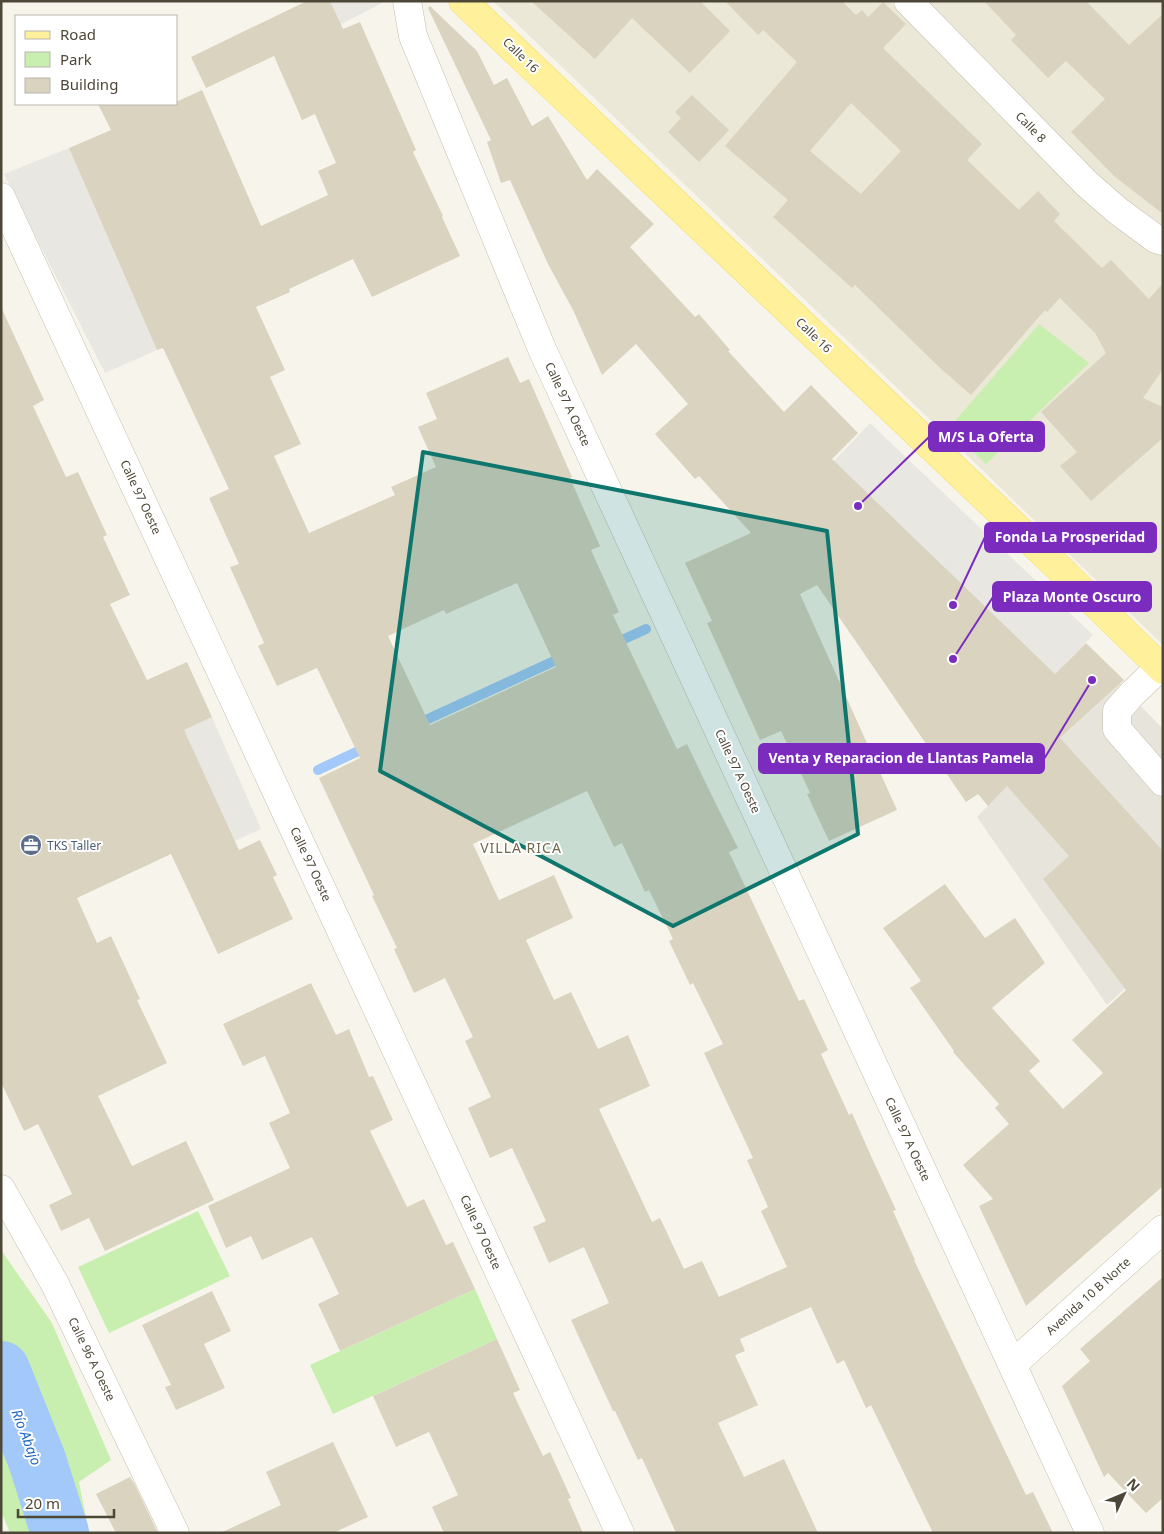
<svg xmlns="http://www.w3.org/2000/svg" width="1164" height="1534" font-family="'Noto Sans',sans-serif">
<rect width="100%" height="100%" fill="#f7f5eb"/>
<g fill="#ebe8d8">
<polygon points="493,1 890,1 1060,174 1163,254 1163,645 945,434"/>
<polygon points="922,1 1163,1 1163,227 1125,204"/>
</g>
<polygon fill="#e7e4dc" points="1120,684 1163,729 1163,959 1160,957 1107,1005 977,817 1032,760 1035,761"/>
<g fill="#c9efb0">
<polygon points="1039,324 1089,363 986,464 949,428"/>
<polygon points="198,1211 230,1276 109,1333 78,1267"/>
<polygon points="1,1250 52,1323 111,1460 79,1482 89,1533 10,1533 1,1511"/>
<polygon points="475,1289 497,1339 333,1414 310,1365"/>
</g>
<g fill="#e8e7e2">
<polygon points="330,1 386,1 332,29"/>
<polygon points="69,148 157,350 105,373 4,174"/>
<polygon points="870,423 1093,635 1055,674 774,524"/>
<polygon points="212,717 261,829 235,841 183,730"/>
</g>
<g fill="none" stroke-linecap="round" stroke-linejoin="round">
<g stroke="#a2c9f9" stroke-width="10">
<polyline points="612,639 622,640 646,629"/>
<polyline points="417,724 565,656"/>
<polyline points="318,770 369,746"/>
</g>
<polyline stroke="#a2c9f9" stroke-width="58" points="1,1370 37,1460 60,1533"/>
</g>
<g fill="#dad3bf" fill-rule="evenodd">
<path d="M307 1H330L343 29 360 22 416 150 413 152 443 216 442 217 460 256 372 297 353 259 289 289 290 292 256 307 285 370 270 377 301 444 274 456 309 533 395 495 391 487 436 467 418 427 437 419 426 393 508 357 520 383 529 379 572 477 570 478 600 546 591 550 619 612 613 615 677 749 687 744 714 800 738 848 729 852 799 1001 804 999 828 1050 821 1054 849 1115 852 1113 871 1156 896 1210 893 1211 915 1260H914L1026 1495 1033 1492 1053 1533H933L871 1405 866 1408 844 1360 837 1364 811 1307 740 1339 745 1351 735 1355 758 1405 718 1423 744 1477 784 1459 818 1533H676L642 1458 638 1460 615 1411H613L571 1320 609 1303 584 1247 549 1263 533 1227 546 1221 512 1148 490 1158 468 1108 491 1097 465 1041 473 1037 445 978 414 993 394 949 397 948 372 896 374 895 319 778 360 758 317 668 277 686 258 646 264 643 230 567 239 564 209 498 229 489 163 348 157 350 69 148 111 130 98 104H176V102L202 90 261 226 328 195 318 171 336 163 315 114 302 120 274 56 206 88 191 57ZM517 583 556 667 430 725 388 636 444 610 446 614ZM587 791 614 847 622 843 645 892 649 890 673 939 669 941 690 985 693 983 723 1044 704 1053 753 1158 747 1160 768 1207 761 1211 787 1267 719 1297 702 1261 684 1269 660 1218 652 1222 599 1109 650 1086 628 1035 598 1049 571 992 554 1000 526 940 573 918 554 875 499 900 473 844Z"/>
<polygon points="531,1 700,1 730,31 690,73 632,18 595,59"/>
<path d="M725 1H842L856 15 862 10 868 17 883 2 906 24 883 48 982 144 967 160 1019 210 1038 191 1060 214 1054 221 1102 268 1111 260 1149 299 1163 283V369L1143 398 1163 407V438L1091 501 1060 466 1077 452 1041 412 1106 353 1095 333 1060 298 1047 312 1045 310 971 395 939 367 855 285 852 288 773 217 788 200 725 146 797 62 763 30 758 35ZM851 103 901 151 861 194 810 151Z"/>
<polygon points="984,1 1086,1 1129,45 1163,14 1163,214 1114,176 1071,132 1105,99 1066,61 1048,78 1011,40 1016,35"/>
<polygon points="430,6 477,51 494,85 507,78 532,126 548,116 587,180 597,169 654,224 630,247 695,317 699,314 730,350 728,351 784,412 811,385 858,433 832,459 1055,674 1086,643 1124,680 1060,738 1163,851 1163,1186 1026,1306 979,1206 993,1199 963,1165 1009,1124 995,1108 999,1104 953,1052 954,1051 910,988 921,981 883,928 945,884 985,938 1015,918 1045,963 992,1008 1040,1061 1029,1071 1063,1109 1103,1073 1072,1040 1126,990 1043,879 1069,856 1007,786 988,806 978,794 966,802 817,585 800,594 897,810 829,841 807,794 810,793 781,731 760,740 707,623 712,621 685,563 751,533 699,476 695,479 655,434 688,404 636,344 602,375 573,310 548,264 510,180 501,183 487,142 491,140 428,8"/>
<polygon points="692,95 729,130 699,162 668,132 681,118 675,112"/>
<polygon points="1,307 44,400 33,406 66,477 78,472 107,535 103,537 130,595 110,604 147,680 187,662 212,717 184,730 239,850 260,840 277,875 273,877 293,919 218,954 171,854 77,898 97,943 111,936 140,999 137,1000 167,1063 98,1096 132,1166 186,1141 214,1200 105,1251 89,1218 61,1231 49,1205 72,1194 38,1124 24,1131 1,1082"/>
<polygon points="311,983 336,1035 349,1029 369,1077 373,1076 393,1120 370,1131 407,1207 424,1199 446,1245 453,1242 475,1289 340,1351 318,1304 339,1294 312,1237 262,1260 251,1236 226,1248 208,1206 290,1168 269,1123 290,1113 265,1056 243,1066 223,1024"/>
<polygon points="1163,1277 1163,1498 1146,1513 1108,1473 1104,1477 1062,1386 1090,1361 1080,1349"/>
<polygon points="212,1291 231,1331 204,1344 225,1388 176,1410 165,1387 171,1385 142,1325"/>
<polygon points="497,1339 520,1390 513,1393 543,1456 550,1452 571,1498 568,1499 583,1533 444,1533 432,1507 458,1495 429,1432 396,1447 373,1396"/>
<polygon points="333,1442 368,1517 333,1533 220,1533 281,1505 266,1472"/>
<polygon points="130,1477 135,1485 158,1533 116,1533 96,1494"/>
</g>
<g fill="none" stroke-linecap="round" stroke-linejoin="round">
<g stroke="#c4bfac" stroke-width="29">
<g id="minor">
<polyline points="407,1 413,36 542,349 1090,1533"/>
<polyline points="908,1 1087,184 1118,211 1156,239 1163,241"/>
<polyline points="1,197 620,1533"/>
<polyline points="1160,667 1131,695 1117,711 1117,729 1163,782"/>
<polyline points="1,1189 55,1284 175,1533"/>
<polyline points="1013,1364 1163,1229"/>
</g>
</g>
<g stroke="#f2db5e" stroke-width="29">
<polyline id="major" points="463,1 1060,569 1163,670"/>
</g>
<use href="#minor" stroke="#fff" stroke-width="28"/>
<use href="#major" stroke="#fff19c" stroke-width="28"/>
</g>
<path fill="#0f766e" fill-opacity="0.2" stroke="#0f766e" stroke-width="4" stroke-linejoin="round" d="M423 452 827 531 858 834 673 926 380 771Z"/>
<defs>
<g id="office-disc" transform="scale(1.125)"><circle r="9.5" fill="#5c6f8a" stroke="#fff"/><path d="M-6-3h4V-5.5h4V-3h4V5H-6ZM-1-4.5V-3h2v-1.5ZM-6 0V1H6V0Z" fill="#fff"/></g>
</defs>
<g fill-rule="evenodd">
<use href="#office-disc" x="31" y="845"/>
</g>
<g text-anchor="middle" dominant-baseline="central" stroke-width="4" stroke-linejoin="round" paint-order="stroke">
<g font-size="12" fill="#4d4737" stroke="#fff">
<text transform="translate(521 55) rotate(44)">Calle 16</text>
<text transform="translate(1031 127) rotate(46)">Calle 8</text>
<text transform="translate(814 335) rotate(44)">Calle 16</text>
<text transform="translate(568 404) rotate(65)">Calle 97 A Oeste</text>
<text transform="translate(141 497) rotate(65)">Calle 97 Oeste</text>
<text transform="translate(738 771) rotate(65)">Calle 97 A Oeste</text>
<text transform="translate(311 864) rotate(65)">Calle 97 Oeste</text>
<text transform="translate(908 1139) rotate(65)">Calle 97 A Oeste</text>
<text transform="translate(481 1232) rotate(65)">Calle 97 Oeste</text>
<text transform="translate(1088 1296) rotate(-42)">Avenida 10 B Norte</text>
<text transform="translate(92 1359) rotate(64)">Calle 96 A Oeste</text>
</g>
<g font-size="12" fill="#4e5e75" stroke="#fff" text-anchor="start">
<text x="47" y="845">TKS Taller</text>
</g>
<g font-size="14" letter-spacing="1" fill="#71684d" stroke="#fff">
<text x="521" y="847">VILLA RICA</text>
</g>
<g font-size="14" font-style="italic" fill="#2269c7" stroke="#fff">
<text transform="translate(27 1437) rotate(69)">Río Abajo</text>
</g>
</g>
<path fill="none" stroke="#7b2cbf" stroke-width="2" d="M858 506L929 437M953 605L985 537M953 659L993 597M1092 680L1044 759"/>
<g fill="#7b2cbf" stroke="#fff" stroke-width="2">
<circle cx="858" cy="506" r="5"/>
<circle cx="953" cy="605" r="5"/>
<circle cx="953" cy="659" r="5"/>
<circle cx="1092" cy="680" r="5"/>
</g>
<g fill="#7b2cbf" stroke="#7b2cbf" stroke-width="2">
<rect x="929" y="422" width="115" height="29" rx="5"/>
<rect x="985" y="523" width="171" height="29" rx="5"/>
<rect x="993" y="582" width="158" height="29" rx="5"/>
<rect x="759" y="744" width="285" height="29" rx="5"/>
</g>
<g font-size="14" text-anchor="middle" font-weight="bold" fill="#fff">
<text x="986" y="442">M/S La Oferta</text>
<text x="1070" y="542">Fonda La Prosperidad</text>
<text x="1072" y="602">Plaza Monte Oscuro</text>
<text x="901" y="763">Venta y Reparacion de Llantas Pamela</text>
</g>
<rect width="1164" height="1534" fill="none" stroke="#4d4737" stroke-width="5"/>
<rect x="15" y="15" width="162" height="90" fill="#ffffff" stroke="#b8b5af"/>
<rect x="25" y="31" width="25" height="8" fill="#fff19c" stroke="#b8b5af"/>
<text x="60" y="40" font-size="15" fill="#4d4737">Road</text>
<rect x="25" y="52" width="25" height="15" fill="#c9efb0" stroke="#b8b5af"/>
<text x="60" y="65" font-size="15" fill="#4d4737">Park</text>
<rect x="25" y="78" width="25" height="15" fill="#dad3bf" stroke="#b8b5af"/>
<text x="60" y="90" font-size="15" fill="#4d4737">Building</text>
<g transform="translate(1124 1494) rotate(46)" stroke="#ffffff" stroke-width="4" paint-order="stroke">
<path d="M0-4L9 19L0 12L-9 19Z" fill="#4d4737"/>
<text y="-8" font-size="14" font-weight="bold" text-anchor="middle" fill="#4d4737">N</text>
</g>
<path d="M18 1509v8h96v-8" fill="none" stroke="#4d4737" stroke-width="2.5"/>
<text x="25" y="1509" font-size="15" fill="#4d4737" stroke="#ffffff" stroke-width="4" paint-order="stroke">20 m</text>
</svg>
